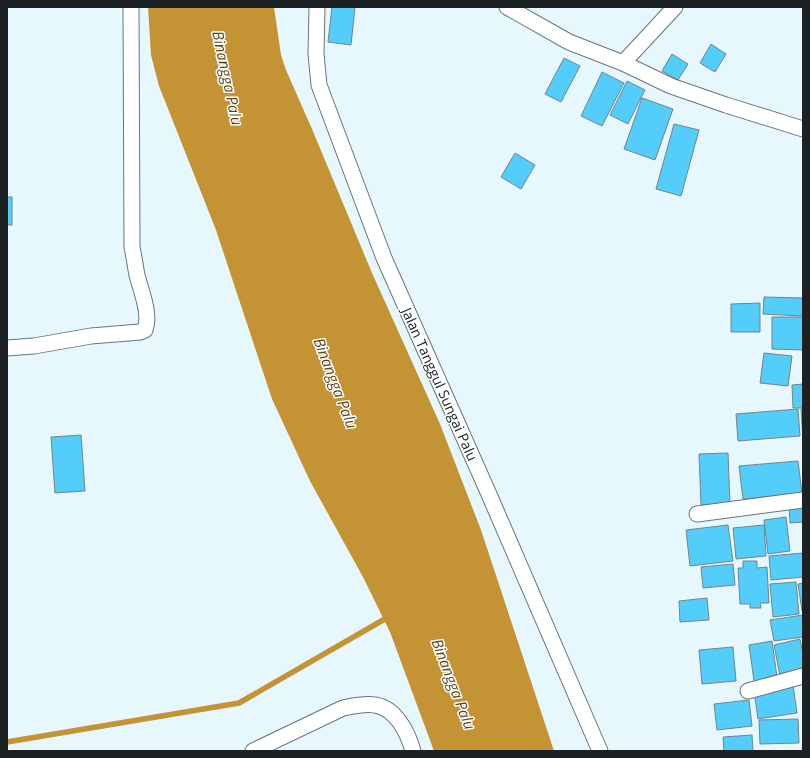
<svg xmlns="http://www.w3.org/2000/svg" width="810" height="758" font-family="'Open Sans',sans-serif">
<rect width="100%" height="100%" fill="#e7f7fe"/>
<polygon fill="#c49333" points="148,7 274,7 281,55 286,70 312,129 372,273 440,424 481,530 554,751 434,751 390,632 363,577 310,481 272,399 216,230 159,86 151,55"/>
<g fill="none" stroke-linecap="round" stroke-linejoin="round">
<polyline stroke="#c49333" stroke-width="5.5" points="7,742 239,703 390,616"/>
</g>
<g fill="#53cdf9" stroke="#75838a">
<polygon points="332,7 355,7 351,45 328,42"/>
<polygon points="711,44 726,54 715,72 700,63"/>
<polygon points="672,54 688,64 678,80 662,71"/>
<polygon points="564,58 580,66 561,102 545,94"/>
<polygon points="602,72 624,83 602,126 581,116"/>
<polygon points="627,81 645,90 628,124 610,115"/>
<polygon points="642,98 673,109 655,160 624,149"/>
<polygon points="674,124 699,130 681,196 656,189"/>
<polygon points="515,153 535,165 521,189 501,177"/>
<rect x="7" y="197" width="5" height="28"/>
<polygon points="764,297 803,298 803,316 763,314"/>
<polygon points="760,303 760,332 731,332 731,304"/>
<polygon points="772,317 803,317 803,350 772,349"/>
<polygon points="764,353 792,356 788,386 760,383"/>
<polygon points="803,384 803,408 793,408 792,385"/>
<polygon points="798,409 800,436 738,441 736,414"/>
<polygon points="801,409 803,409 803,441"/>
<polygon points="81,435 85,491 55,493 51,437"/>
<polygon points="728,453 730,504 701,505 699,454"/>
<polygon points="798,461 802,493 743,499 739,466"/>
<polygon points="803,503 803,522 790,523 789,504"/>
<polygon points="786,517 790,551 768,554 764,520"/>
<polygon points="728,525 733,561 690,566 686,530"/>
<polygon points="764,525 766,556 736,559 733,528"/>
<polygon points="803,553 803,577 771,580 769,556"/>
<polygon points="743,561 757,561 757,568 767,567 769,603 760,603 761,608 750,608 750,604 740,604 738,568 743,568"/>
<polygon points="733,564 735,585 703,588 701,567"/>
<polygon points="796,582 799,614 773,617 770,584"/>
<polygon points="803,583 803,611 802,611 798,584"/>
<polygon points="707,598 709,620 680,622 679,601"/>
<polygon points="803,615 803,637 774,641 770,620"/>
<polygon points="800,639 803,654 803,671 780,676 774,645"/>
<polygon points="772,641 777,677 754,681 749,645"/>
<polygon points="733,647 736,681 702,684 699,650"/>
<polygon points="793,685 797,713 758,719 754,691"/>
<polygon points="749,700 752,726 717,730 714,704"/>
<polygon points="798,719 799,743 760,744 759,720"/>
<polygon points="752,735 753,751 724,751 723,737"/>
</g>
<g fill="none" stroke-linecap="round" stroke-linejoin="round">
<g stroke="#67767c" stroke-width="17">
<g id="street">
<polyline points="317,7 316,54 319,85 384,258 488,492 600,751"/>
<polyline points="507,7 569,42 623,63 671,86 726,105 803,129"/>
<polyline points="623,63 675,7"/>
<path d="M7 348 34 346 91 336 140 332 145 330C151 314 141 291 137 275 135 265 134 256 132 247L131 7"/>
<polyline points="697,514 803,500"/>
<polyline points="748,691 803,676"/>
<path d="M253 751 343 708C353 706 364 703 375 705 396 708 408 733 413 751"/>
</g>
</g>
<use href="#street" stroke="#fff" stroke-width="15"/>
</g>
<g text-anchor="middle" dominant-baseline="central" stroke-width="3" stroke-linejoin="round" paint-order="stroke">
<g font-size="14" fill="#1c2224" stroke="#fff">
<text transform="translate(440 384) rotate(66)">Jalan Tanggul Sungai Palu</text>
</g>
<g font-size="15" font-style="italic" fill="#5a451f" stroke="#fff">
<text transform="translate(228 78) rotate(78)">Binangga Palu</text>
<text transform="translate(336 383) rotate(69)">Binangga Palu</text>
<text transform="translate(454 684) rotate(69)">Binangga Palu</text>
</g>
</g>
<rect width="810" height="758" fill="none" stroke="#1c2224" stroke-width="16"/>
</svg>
